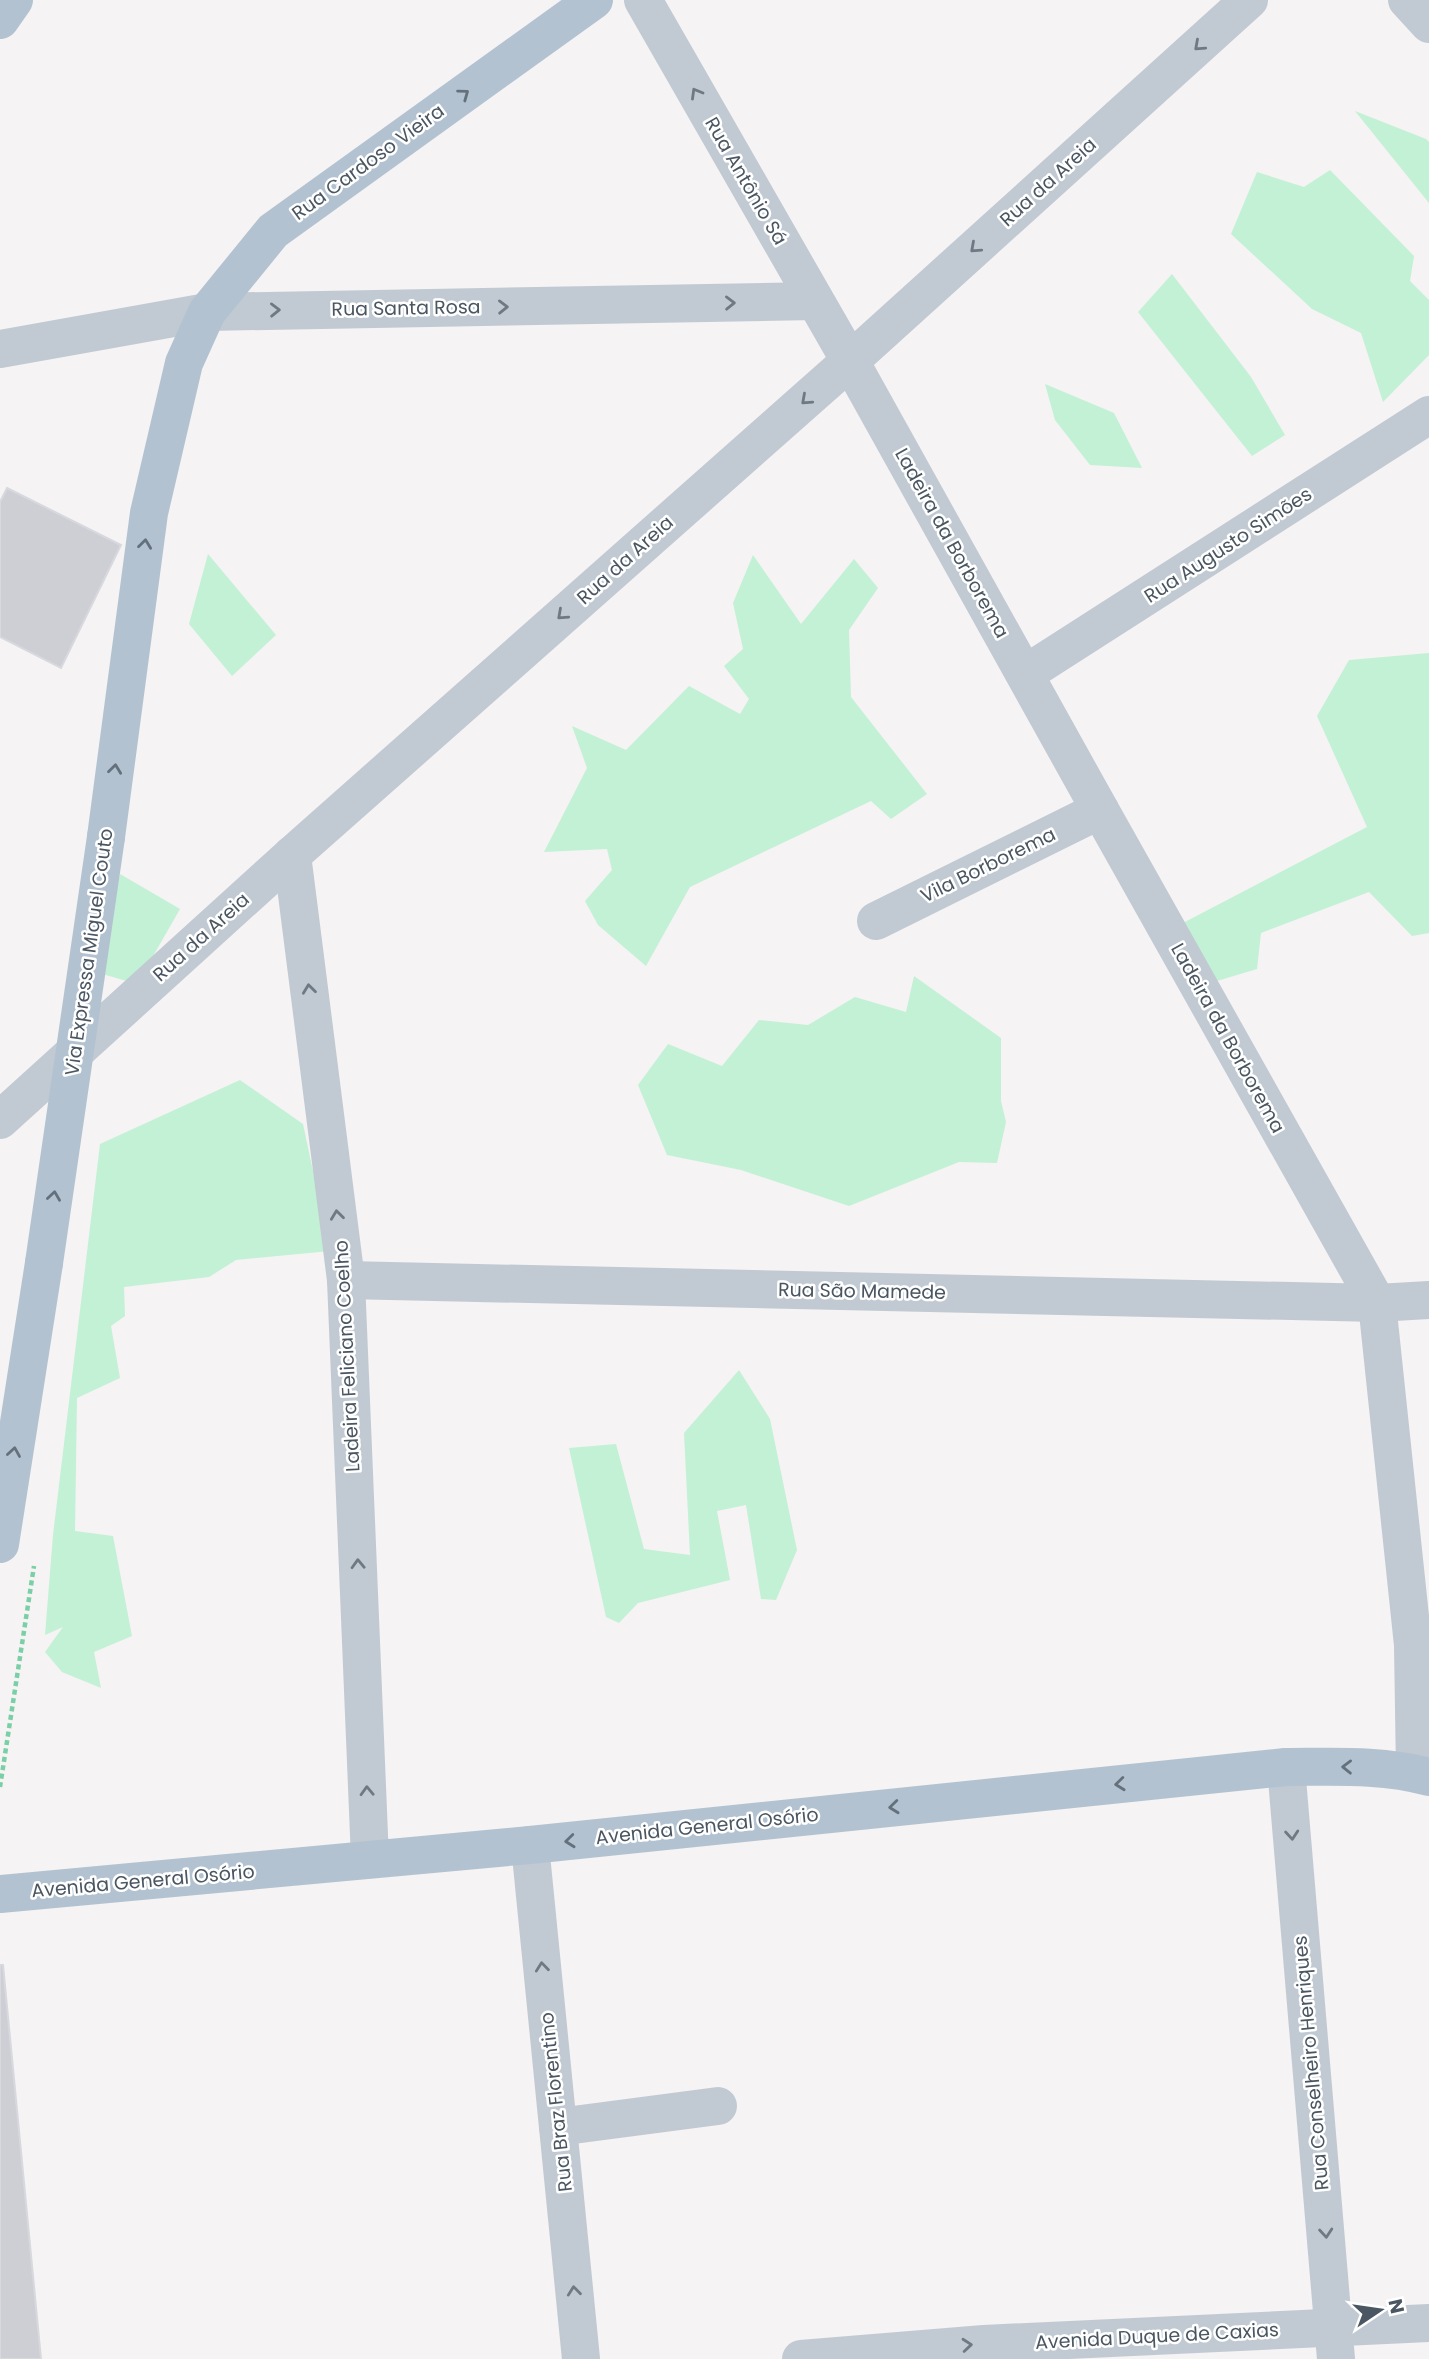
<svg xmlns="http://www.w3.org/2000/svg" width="1429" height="2359" font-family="Poppins,sans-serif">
<rect width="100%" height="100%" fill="#f5f3f3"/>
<g fill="#c3f1d5">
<polygon points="1355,111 1426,139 1429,142 1429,203"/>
<polygon points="1330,170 1414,256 1410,281 1429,300 1429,355 1383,402 1361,333 1312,309 1231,234 1257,172 1304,187"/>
<polygon points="1172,274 1251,377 1285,435 1252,456 1138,312"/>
<polygon points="1045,384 1114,413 1142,468 1090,465 1055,420"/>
<polygon points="208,554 276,635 232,676 189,624"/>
<polygon points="753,555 801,624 854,559 878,588 849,630 851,697 927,794 891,819 871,801 690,887 646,966 598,925 585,901 612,870 607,849 544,852 587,768 572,726 626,750 689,686 740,714 749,699 724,666 743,649 733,603"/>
<polygon points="1429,653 1429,933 1412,936 1369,892 1261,933 1257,969 1217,981 1183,923 1367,827 1317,716 1349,660"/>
<polygon points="120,874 180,909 137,984 99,973"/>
<polygon points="914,976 1001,1038 1001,1101 1006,1122 997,1163 959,1162 849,1206 741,1170 667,1155 638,1085 668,1044 722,1066 759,1020 808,1025 855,997 906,1012"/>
<polygon points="240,1080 303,1124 330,1251 236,1260 209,1277 124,1287 125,1316 111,1326 120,1378 77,1398 75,1531 113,1536 132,1636 94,1652 101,1688 62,1672 45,1652 63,1627 45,1635 53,1535 100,1144"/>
<polygon points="739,1370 770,1419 797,1550 776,1600 761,1599 746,1505 717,1511 730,1580 638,1603 619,1623 606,1617 569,1448 616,1444 644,1549 690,1555 684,1433"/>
</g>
<g fill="#cdcfd5" stroke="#d7d9de" stroke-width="2">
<polygon points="7,488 121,545 61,668 0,637 0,502"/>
<polygon points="0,1965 3,1965 41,2359 0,2359"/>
</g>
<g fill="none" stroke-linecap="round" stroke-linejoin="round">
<polyline stroke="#7ad0a6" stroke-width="4.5" stroke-dasharray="5 3.5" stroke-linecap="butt" points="0,1787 34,1566"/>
<g stroke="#c1cad2" stroke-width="38">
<polyline points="643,0 850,361 1100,810 1377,1303 1413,1645 1415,1773"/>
<polyline points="1407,0 1429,24"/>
<polyline points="0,349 207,312 815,301"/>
<polyline points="1025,674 1429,415"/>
<polyline points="292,855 346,1280 370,1859"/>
<polyline points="876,921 1100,810"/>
<polyline points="0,1120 292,855 850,361 1249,0"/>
<polyline points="346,1280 1377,1303 1429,1300"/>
<polyline points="1286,1767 1336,2359"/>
<polyline points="530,1845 581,2359"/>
<polyline points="558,2127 718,2106"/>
<polyline points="801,2359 984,2344 1429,2323"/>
</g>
<g stroke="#b3c2d1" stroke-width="38">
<polyline points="0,20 14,0"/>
<polyline points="106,837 149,513 184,363 207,312 273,231 594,0"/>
<polyline points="0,1544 44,1263"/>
<path d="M0 1894 530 1845 1286 1767C1333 1767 1383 1764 1429 1777"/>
</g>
<polyline stroke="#b3c2d1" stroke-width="38" points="44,1263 106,837"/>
</g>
<defs><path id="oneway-chevron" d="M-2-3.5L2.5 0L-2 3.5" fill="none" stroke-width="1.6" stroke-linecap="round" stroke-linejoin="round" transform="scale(1.75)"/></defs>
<g stroke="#6e7983">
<use href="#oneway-chevron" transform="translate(1199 46) rotate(138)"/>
<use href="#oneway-chevron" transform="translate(696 93) rotate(-120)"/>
<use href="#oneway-chevron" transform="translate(975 248) rotate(138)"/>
<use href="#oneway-chevron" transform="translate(730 303) rotate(-1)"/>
<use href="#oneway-chevron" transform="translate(503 307) rotate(-1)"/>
<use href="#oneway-chevron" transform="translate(275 310) rotate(-1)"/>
<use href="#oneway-chevron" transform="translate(806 400) rotate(138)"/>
<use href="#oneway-chevron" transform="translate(562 615) rotate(138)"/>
<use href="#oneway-chevron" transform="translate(309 989) rotate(-97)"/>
<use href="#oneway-chevron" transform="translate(337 1215) rotate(-97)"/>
<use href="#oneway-chevron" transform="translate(358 1564) rotate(-92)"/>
<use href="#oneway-chevron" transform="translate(367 1791) rotate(-92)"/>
<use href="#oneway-chevron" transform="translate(1292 1835) rotate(85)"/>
<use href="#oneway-chevron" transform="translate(542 1967) rotate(-96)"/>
<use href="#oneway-chevron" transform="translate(1326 2233) rotate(85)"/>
<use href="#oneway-chevron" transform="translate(574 2291) rotate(-96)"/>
<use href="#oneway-chevron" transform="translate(967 2345) rotate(-5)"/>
</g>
<g stroke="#64717d">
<use href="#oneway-chevron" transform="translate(464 94) rotate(-36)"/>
<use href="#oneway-chevron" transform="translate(145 544) rotate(-83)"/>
<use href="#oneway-chevron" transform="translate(115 769) rotate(-83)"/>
<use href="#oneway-chevron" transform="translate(54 1196) rotate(-82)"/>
<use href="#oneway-chevron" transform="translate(14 1452) rotate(-81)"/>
<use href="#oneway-chevron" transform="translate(1347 1767) rotate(-179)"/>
<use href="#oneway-chevron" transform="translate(1120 1784) rotate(174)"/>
<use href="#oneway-chevron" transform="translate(894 1807) rotate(174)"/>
<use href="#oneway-chevron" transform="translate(570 1841) rotate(174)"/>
</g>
<g text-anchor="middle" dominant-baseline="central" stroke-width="5" stroke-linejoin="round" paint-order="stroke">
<g font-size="19" fill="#4a5661" stroke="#fff">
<text transform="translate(368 162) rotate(-36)">Rua Cardoso Vieira</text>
<text transform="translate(746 181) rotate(60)">Rua Antônio Sá</text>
<text transform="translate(1048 182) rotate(-42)">Rua da Areia</text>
<text transform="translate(406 308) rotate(-1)">Rua Santa Rosa</text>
<text transform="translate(952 543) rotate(61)">Ladeira da Borborema</text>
<text transform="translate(1228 545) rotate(-33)">Rua Augusto Simões</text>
<text transform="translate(625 560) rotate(-42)">Rua da Areia</text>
<text transform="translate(988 865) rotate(-26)">Vila Borborema</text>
<text transform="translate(201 937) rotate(-42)">Rua da Areia</text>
<text transform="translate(89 952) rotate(-82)">Via Expressa Miguel Couto</text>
<text transform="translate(1228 1038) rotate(61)">Ladeira da Borborema</text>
<text transform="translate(862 1291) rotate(1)">Rua São Mamede</text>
<text transform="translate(347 1356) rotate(-93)">Ladeira Feliciano Coelho</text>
<text transform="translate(707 1826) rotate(-6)">Avenida General Osório</text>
<text transform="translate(143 1881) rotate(-5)">Avenida General Osório</text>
<text transform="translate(1311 2063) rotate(-95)">Rua Conselheiro Henriques</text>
<text transform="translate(556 2102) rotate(-96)">Rua Braz Florentino</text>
<text transform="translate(1157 2336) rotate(-3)">Avenida Duque de Caxias</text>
</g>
</g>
<g transform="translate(1380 2310) rotate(77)" stroke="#ffffff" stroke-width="5" paint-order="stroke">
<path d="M0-5L12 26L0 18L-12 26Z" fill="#4a5661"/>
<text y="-10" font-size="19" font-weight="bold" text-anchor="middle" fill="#4a5661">N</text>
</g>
</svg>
